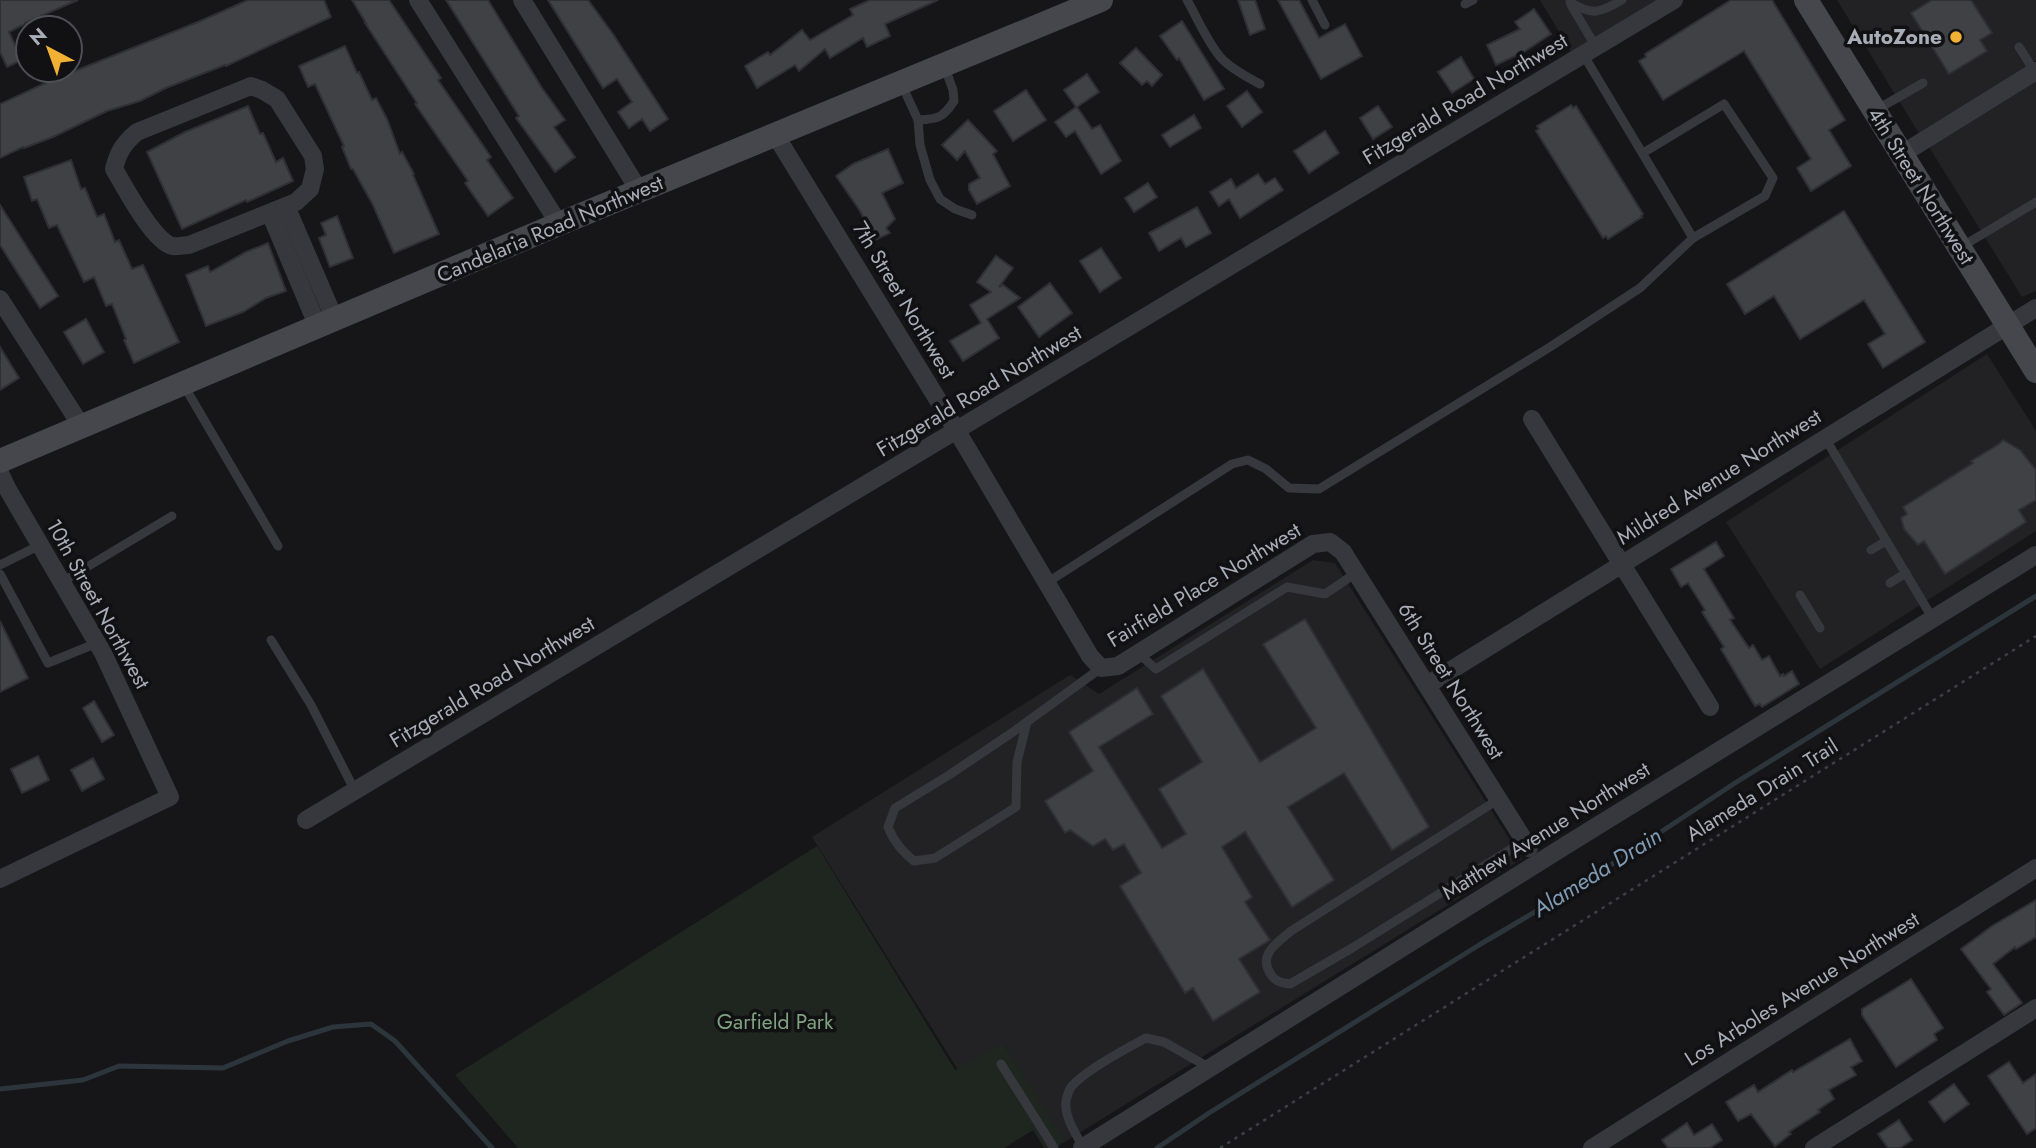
<svg xmlns="http://www.w3.org/2000/svg" width="2036" height="1148" font-family="Jost,sans-serif">
<rect width="100%" height="100%" fill="#161618"/>
<g fill="#222225">
<polygon points="1540,0 1657,0 1572,53"/>
<polygon points="1837,0 2036,0 2036,61 1920,135"/>
<polygon points="2036,80 2036,291 2022,297 1929,147"/>
<polygon points="1987,354 2036,431 2036,531 1820,669 1726,522"/>
<polygon points="1313,560 1335,563 1522,859 1063,1143 1005,1046 960,1073 812,837 1070,675 1099,694"/>
</g>
<polygon fill="#1e261f" points="817,846 955,1070 1003,1043 1065,1141 1055,1148 1044,1148 1033,1130 1004,1148 518,1148 455,1075"/>
<g fill="none" stroke-linecap="round" stroke-linejoin="round">
<g stroke="#2c353c" stroke-width="5">
<polyline points="0,1089 83,1080 119,1066 223,1068 288,1041 333,1027 371,1024 395,1041 492,1148"/>
<polyline points="1157,1148 1209,1113 1479,945 1579,886 1735,783 2036,596"/>
</g>
</g>
<g fill="#404145" stroke="#303034" stroke-width="2">
<polygon points="0,0 78,0 25,23 25,24 9,32 22,60 7,67 0,52"/>
<polygon points="248,0 324,0 331,17 226,66 225,65 166,88 140,101 107,111 53,137 24,148 23,147 0,158 0,104 52,80 198,22"/>
<polygon points="352,0 389,0 441,78 438,80 491,157 487,160 513,198 488,216 465,183 468,181 415,104 417,103 365,23 366,23"/>
<polygon points="446,0 488,0 542,88 565,120 554,127 575,157 555,172 516,118 519,116"/>
<polygon points="548,0 588,0 613,34 668,119 650,131 642,119 629,128 618,112 632,102 617,79 603,88"/>
<polygon points="870,0 938,0 885,24 890,36 867,47 863,38 830,58 825,49 799,71 795,65 757,88 745,66 768,52 770,55 802,30 810,40 853,15 850,9"/>
<polygon points="1238,0 1255,0 1265,29 1250,35"/>
<polygon points="1278,0 1299,0 1319,38 1345,24 1362,56 1321,79"/>
<polygon points="1731,0 1772,0 1845,120 1829,130 1851,166 1811,191 1797,168 1811,159 1744,51 1663,100 1639,61 1646,57 1645,54"/>
<polygon points="1932,0 1971,0 1992,33 1980,40 1987,51 1949,74 1911,13"/>
<polygon points="1534,9 1551,34 1524,52 1496,65 1487,45 1520,29 1515,22"/>
<polygon points="1182,21 1224,89 1204,100 1179,58 1177,60 1160,36"/>
<polygon points="345,46 357,73 359,72 372,100 376,98 387,119 400,154 402,152 414,174 413,175 439,234 394,253 373,205 353,169 351,169 342,147 344,146 315,84 308,87 299,66"/>
<polygon points="1136,48 1162,75 1152,86 1147,81 1142,85 1120,63"/>
<polygon points="1461,57 1474,79 1452,93 1438,72"/>
<polygon points="1087,74 1099,92 1077,107 1092,129 1100,125 1121,161 1101,174 1075,131 1066,137 1055,122 1076,107 1064,90"/>
<polygon points="1026,90 1046,120 1013,141 994,111"/>
<polygon points="1247,91 1262,112 1242,127 1227,106"/>
<polygon points="1571,105 1573,108 1576,106 1643,214 1641,216 1642,217 1608,239 1606,236 1603,238 1536,131 1539,129 1537,126"/>
<polygon points="248,106 260,134 263,133 276,162 283,158 293,181 247,202 246,200 182,229 147,152 185,132"/>
<polygon points="1378,106 1392,127 1373,139 1360,118"/>
<polygon points="1194,115 1201,128 1170,147 1162,135"/>
<polygon points="968,120 997,151 993,154 1010,186 977,204 969,190 969,184 980,178 965,151 957,160 942,145"/>
<polygon points="1325,131 1339,153 1309,173 1294,151"/>
<polygon points="888,149 903,183 882,193 895,219 886,228 890,233 875,240 860,211 836,176 853,164"/>
<polygon points="71,160 81,189 85,188 97,217 104,214 115,242 119,240 132,269 143,265 179,342 134,363 124,340 126,339 112,304 106,306 94,277 84,282 57,225 49,228 37,199 32,201 24,177"/>
<polygon points="1258,174 1265,184 1275,178 1283,190 1240,218 1229,199 1219,206 1210,192 1231,179 1236,188"/>
<polygon points="1148,183 1157,197 1134,212 1125,198"/>
<polygon points="0,205 58,296 40,308 0,245"/>
<polygon points="1197,207 1211,233 1186,247 1181,238 1159,251 1149,233"/>
<polygon points="1844,211 1925,342 1883,368 1868,344 1885,334 1864,300 1800,339 1774,296 1745,314 1727,284"/>
<polygon points="337,216 353,258 330,267 319,238 326,235 321,223"/>
<polygon points="268,243 286,291 266,298 243,312 206,326 186,275 208,266 210,272 246,252"/>
<polygon points="1101,248 1121,278 1100,292 1080,261"/>
<polygon points="996,256 1013,268 999,287 1003,285 1020,298 987,319 999,338 963,361 950,341 981,323 970,305 991,292 977,282"/>
<polygon points="1050,283 1072,313 1039,337 1018,307"/>
<polygon points="86,319 104,352 83,364 64,332"/>
<polygon points="0,347 19,378 0,390"/>
<polygon points="2003,440 2020,450 2036,470 2036,500 2019,510 2026,522 1945,574 1924,541 1918,545 1904,529 1901,518 1907,514 1903,507 1973,463 1971,461 1999,444"/>
<polygon points="1716,542 1724,556 1704,569 1734,618 1730,620 1749,648 1753,645 1762,660 1769,656 1780,676 1783,674 1784,676 1792,671 1799,684 1762,707 1760,704 1755,706 1721,649 1724,647 1702,612 1705,610 1688,583 1681,587 1671,569"/>
<polygon points="1305,619 1429,827 1392,850 1344,773 1288,807 1334,880 1292,907 1245,832 1222,847 1252,897 1245,902 1270,940 1239,959 1260,992 1213,1021 1193,988 1185,993 1120,886 1141,873 1124,844 1113,850 1105,839 1093,846 1070,830 1065,833 1045,801 1093,771 1069,732 1137,688 1153,714 1099,747 1162,848 1186,834 1159,789 1202,762 1161,696 1203,669 1260,762 1316,728 1263,644"/>
<polygon points="0,621 28,678 0,692"/>
<polygon points="94,701 114,735 102,742 83,708"/>
<polygon points="38,756 49,780 22,793 11,769"/>
<polygon points="93,758 104,779 82,791 71,770"/>
<polygon points="2036,900 2036,937 2016,949 2015,947 1993,964 2022,1003 2004,1015 1987,992 1991,989 1961,949 1992,926"/>
<polygon points="1911,979 1943,1028 1934,1034 1937,1040 1896,1067 1862,1015 1862,1009"/>
<polygon points="1850,1039 1862,1061 1851,1067 1856,1075 1829,1090 1834,1099 1818,1110 1820,1112 1789,1132 1791,1134 1775,1146 1751,1114 1738,1121 1726,1102 1754,1085 1758,1092 1792,1070 1793,1072"/>
<polygon points="2009,1062 2023,1083 2036,1074 2036,1128 2027,1134 1988,1076"/>
<polygon points="1954,1084 1969,1104 1944,1122 1929,1102"/>
<polygon points="1899,1120 1912,1140 1900,1148 1888,1148 1878,1134"/>
<polygon points="1687,1123 1694,1135 1712,1124 1722,1140 1710,1148 1668,1148 1662,1140"/>
</g>
<g fill="none" stroke-linecap="round" stroke-linejoin="round">
<polyline stroke="#3d3f44" stroke-width="2.5" stroke-dasharray="3.5 5" stroke-linecap="butt" points="1220,1148 2036,636"/>
<g stroke="#37383d" stroke-width="9">
<path d="M1187 0C1198 19 1207 42 1222 59 1233 70 1247 77 1260 84"/>
<polyline points="1312,0 1325,25"/>
<path d="M1570 2C1592 16 1600 13 1622 0"/>
<polyline points="1465,4 1473,0"/>
<polyline points="1571,5 1596,47"/>
<polyline points="2019,47 2035,72"/>
<polyline points="1583,54 1693,238 1765,196 1773,178 1724,104 1643,153"/>
<polyline points="902,85 918,120 920,145 930,180 940,199 955,209 972,215"/>
<polyline points="1876,110 1923,83"/>
<path d="M918 120C938 119 943 118 954 101L953 90 945 68"/>
<polyline points="1961,247 2036,202"/>
<polyline points="183,384 278,546"/>
<polyline points="1825,438 1933,619"/>
<polyline points="1871,550 1886,541"/>
<polyline points="0,565 40,545"/>
<polyline points="0,574 48,663 97,643"/>
<polyline points="62,582 172,516"/>
<polyline points="1048,582 1232,464 1248,460 1266,469 1289,488 1319,489 1550,347 1640,288 1693,238"/>
<polyline points="1890,583 1906,573"/>
<polyline points="1800,595 1820,628"/>
<polyline points="271,640 311,705 355,791"/>
<polyline points="1138,653 1156,669 1287,587 1325,594 1356,573"/>
<path d="M1027 722 1017 762 1016 807 935 858 914 861C902 851 894 842 888 827L895 808 949 775 1013 732 1101 668"/>
<path d="M1499 799 1291 931C1278 942 1258 954 1270 973 1274 981 1281 983 1290 984L1352 948 1524 841"/>
<polyline points="1001,1064 1054,1148"/>
<path d="M1083 1147C1076 1134 1064 1117 1066 1101 1067 1096 1069 1090 1072 1086 1085 1071 1127 1048 1146 1038L1164 1042 1210 1068"/>
</g>
<g stroke="#37383d" stroke-width="18">
<polyline points="418,0 559,224"/>
<polyline points="522,0 640,192"/>
<path d="M251 86 262 90 277 99 313 156 315 169 310 189 296 202 189 245C184 245 177 247 172 246 152 240 125 187 114 169 118 152 124 143 137 132Z"/>
<polyline points="776,136 957,431 1090,656 1101,668 1118,666 1313,544 1330,542 1343,552 1529,848"/>
<polyline points="1902,154 2036,71"/>
<polyline points="286,206 335,320"/>
<polyline points="270,213 318,327"/>
<polyline points="0,299 82,427"/>
<polyline points="1532,419 1710,707"/>
<polyline points="0,473 7,488 103,653 170,797 0,879"/>
<polyline points="1427,685 2036,308"/>
<polyline points="306,820 1674,0"/>
<polyline points="1082,1148 1568,844 2036,555"/>
<polyline points="1592,1148 2036,868"/>
<polyline points="1814,1148 2036,1008"/>
</g>
<g stroke="#45474d" stroke-width="24">
<polyline points="1806,0 2036,371"/>
<polyline points="0,461 559,224 1101,0"/>
</g>
</g>
<circle fill="#f2b134" stroke="#111113" stroke-width="2.5" cx="1956" cy="37" r="7"/>
<g text-anchor="middle" dominant-baseline="central" stroke-width="7" stroke-linejoin="round" paint-order="stroke">
<g font-size="21" font-weight="bold" fill="#a8adb8" stroke="#111113" text-anchor="end">
<text x="1942" y="37">AutoZone</text>
</g>
<g font-size="21" fill="#a8adb8" stroke="#111113">
<text transform="translate(1465 99) rotate(-31)">Fitzgerald Road Northwest</text>
<text transform="translate(1921 186) rotate(58)">4th Street Northwest</text>
<text transform="translate(550 229) rotate(-23)">Candelaria Road Northwest</text>
<text transform="translate(904 300) rotate(59)">7th Street Northwest</text>
<text transform="translate(979 391) rotate(-31)">Fitzgerald Road Northwest</text>
<text transform="translate(1719 477) rotate(-32)">Mildred Avenue Northwest</text>
<text transform="translate(1204 585) rotate(-31)">Fairfield Place Northwest</text>
<text transform="translate(98 604) rotate(61)">10th Street Northwest</text>
<text transform="translate(1451 681) rotate(58)">6th Street Northwest</text>
<text transform="translate(492 682) rotate(-31)">Fitzgerald Road Northwest</text>
<text transform="translate(1762 790) rotate(-32)">Alameda Drain Trail</text>
<text transform="translate(1546 831) rotate(-32)">Matthew Avenue Northwest</text>
<text transform="translate(1802 989) rotate(-32)">Los Arboles Avenue Northwest</text>
</g>
<g font-size="21" fill="#7fa381" stroke="#111113">
<text x="775" y="1022">Garfield Park</text>
</g>
<g font-size="23" font-style="italic" fill="#7f9bb3" stroke="#111113">
<text transform="translate(1597 872) rotate(-32)">Alameda Drain</text>
</g>
</g>
<g transform="translate(49 49) rotate(319)"><circle r="33" fill="#111113" stroke="#4d4f55" stroke-width="2"/>
<path d="M0-5L12 26L0 18L-12 26Z" fill="#f2b134"/>
<text y="-10" font-size="19" font-weight="bold" text-anchor="middle" fill="#a8adb8">N</text>
</g>
</svg>
